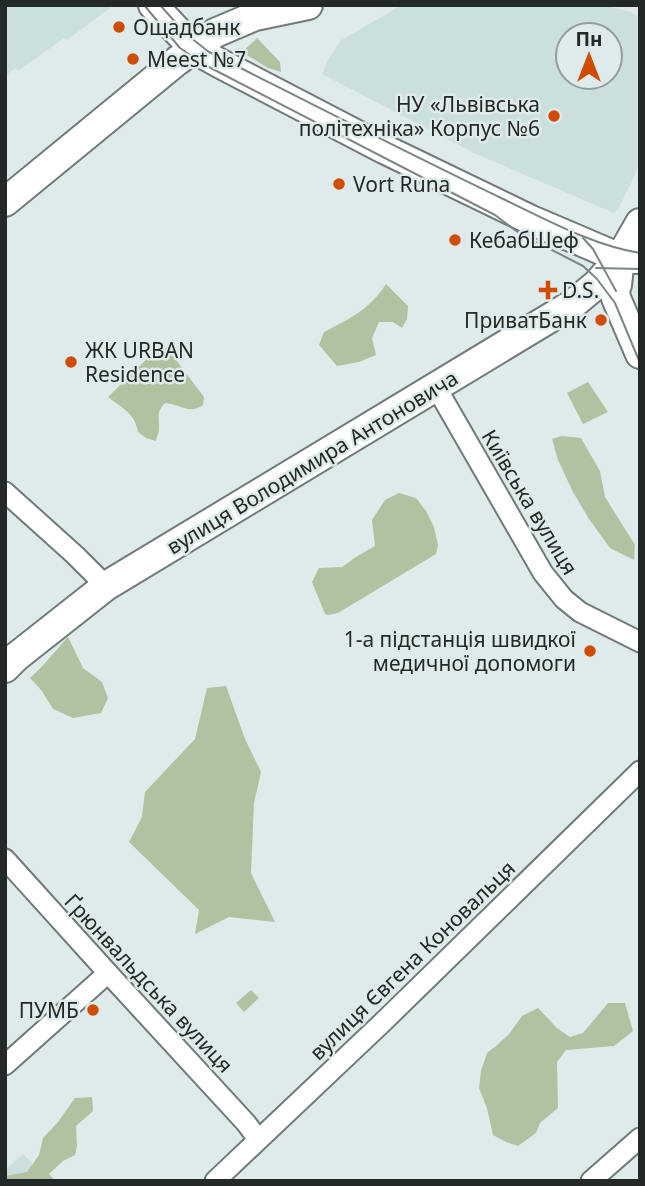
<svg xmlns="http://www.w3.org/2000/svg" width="645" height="1186" font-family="'Noto Sans',sans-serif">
<rect width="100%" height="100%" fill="#deebea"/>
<g fill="#cbe0de" fill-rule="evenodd">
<polygon points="5,5 114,5 67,40 64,38 18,71 16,68 5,76"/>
<path d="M400 6 611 7 631 12 640 18V160L635 175 618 209 614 213 476 154 322 74 328 60 340 41ZM568 35H610V77H568Z"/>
<polygon points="23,1154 49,1181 5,1181 5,1170"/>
</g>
<g fill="#b1c2a1">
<polygon points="257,38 280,62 281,72 268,68 242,52"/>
<path d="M386 284 408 306 407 319 402 328 393 322H379L372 338 376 355 359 362 337 366 319 345 324 332C351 318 369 310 386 284Z"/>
<path d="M167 348 204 397 203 405C188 415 181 404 165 403 155 414 160 417 159 430 159 432 156 439 156 441L146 438 138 432C135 413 122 408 108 397L157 349Z"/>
<polygon points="588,382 608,412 583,424 567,393"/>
<polygon points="562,436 581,438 600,471 605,497 635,545 634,560 610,548 589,519 573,492 558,460 552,439"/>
<polygon points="399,493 416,498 426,511 434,527 438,545 436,554 338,613 328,615 325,614 312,582 319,568 342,567 356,557 375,546 372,520 385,500"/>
<path d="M68 637 83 668 102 682 108 698 101 713 73 718 53 709 42 691 30 678C44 666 55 651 68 637Z"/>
<polygon points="226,686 245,739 261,772 254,803 251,873 275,922 229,917 195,934 199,910 129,842 142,817 145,792 195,739 207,688"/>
<polygon points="251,990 259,998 244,1012 236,1003"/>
<polygon points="608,1003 625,1003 633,1031 614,1046 566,1050 557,1062 558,1108 540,1123 536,1133 518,1146 506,1142 493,1135 487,1108 479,1088 481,1071 487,1053 496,1046 509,1034 522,1016 538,1008 557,1028 570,1037 583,1033"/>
<polygon points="92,1097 93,1111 76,1126 77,1146 75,1155 63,1161 49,1174 55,1181 5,1181 5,1176 27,1172 39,1155 43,1138 58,1122 75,1098"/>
</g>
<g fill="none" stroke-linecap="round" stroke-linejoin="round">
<g stroke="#6f7a79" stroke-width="23">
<g id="street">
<polyline points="436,387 543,573 564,599 580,612 640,642"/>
<polyline points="5,492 75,555 106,586"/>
<polyline points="5,859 108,973 246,1123 258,1139"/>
<polyline points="5,1065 108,973"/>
<polyline points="215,1181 383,1022 640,771"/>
<polyline points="591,1181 640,1138"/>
</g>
</g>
<g stroke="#6f7a79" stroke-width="32">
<g id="secondary">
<polyline points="153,5 194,49 221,64 384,149 531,220 620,258 637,259"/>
<polyline points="5,202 177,61 215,33 255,16 308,5"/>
<polyline points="620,258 617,285 615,289 616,298 640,354"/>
<polyline points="5,668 16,657 106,586 573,304 597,284 620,258 640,223"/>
</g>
</g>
<use href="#street" stroke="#fff" stroke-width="19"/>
<use href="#secondary" stroke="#fff" stroke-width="28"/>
<g stroke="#7d8585" stroke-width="2">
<polyline points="144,5 180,48 205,65 495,215 519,233 583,266 597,279 615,303 640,363"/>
<path d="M160 5 186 34 209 52C306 101 403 151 501 198 546 219 591 245 640 253"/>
<polyline points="583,238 593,249 616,291"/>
<polyline points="596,268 640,269"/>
</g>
</g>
<g fill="#d04c00" stroke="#deebea" stroke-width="2.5">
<circle cx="119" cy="27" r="7"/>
<circle cx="133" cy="59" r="7"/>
<circle cx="554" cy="116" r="7"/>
<circle cx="339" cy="184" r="7"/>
<circle cx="455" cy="240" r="7"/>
<path d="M544.5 279.5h7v7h7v7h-7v7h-7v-7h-7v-7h7z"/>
<circle cx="601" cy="320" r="7"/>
<circle cx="71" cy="362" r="7"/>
<circle cx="590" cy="651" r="7"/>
<circle cx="93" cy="1010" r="7"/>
</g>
<g text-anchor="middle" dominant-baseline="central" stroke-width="5" stroke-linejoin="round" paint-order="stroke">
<g font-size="21" fill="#232828" stroke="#deebea" text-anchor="start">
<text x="133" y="27">Ощадбанк</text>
<text x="147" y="59">Meest №7</text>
<text x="540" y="104" text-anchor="end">НУ «Львівська<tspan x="540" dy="24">політехніка» Корпус №6</tspan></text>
<text x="353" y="184">Vort Runa</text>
<text x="469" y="240">КебабШеф</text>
<text x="562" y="290">D.S.</text>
<text x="587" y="320" text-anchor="end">ПриватБанк</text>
<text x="85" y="350">ЖК URBAN<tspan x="85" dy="24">Residence</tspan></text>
<text x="576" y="639" text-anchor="end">1-а підстанція швидкої<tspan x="576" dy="24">медичної допомоги</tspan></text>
<text x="79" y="1010" text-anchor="end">ПУМБ</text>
</g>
<g font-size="21" fill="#232828" stroke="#deebea">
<text transform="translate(312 462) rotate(-31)">вулиця Володимира Антоновича</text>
<text transform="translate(530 502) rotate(59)">Київська вулиця</text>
<text transform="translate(412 960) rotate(-44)">вулиця Євгена Коновальця</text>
<text transform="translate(149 983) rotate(47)">Ґрюнвальдська вулиця</text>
</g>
</g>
<rect width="645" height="1186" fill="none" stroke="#232828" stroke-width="14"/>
<g transform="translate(589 56)"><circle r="33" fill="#deebea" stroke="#939d9c" stroke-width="2"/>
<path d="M0-5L12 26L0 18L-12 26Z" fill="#d04c00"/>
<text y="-10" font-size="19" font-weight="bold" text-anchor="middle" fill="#232828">Пн</text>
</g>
</svg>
